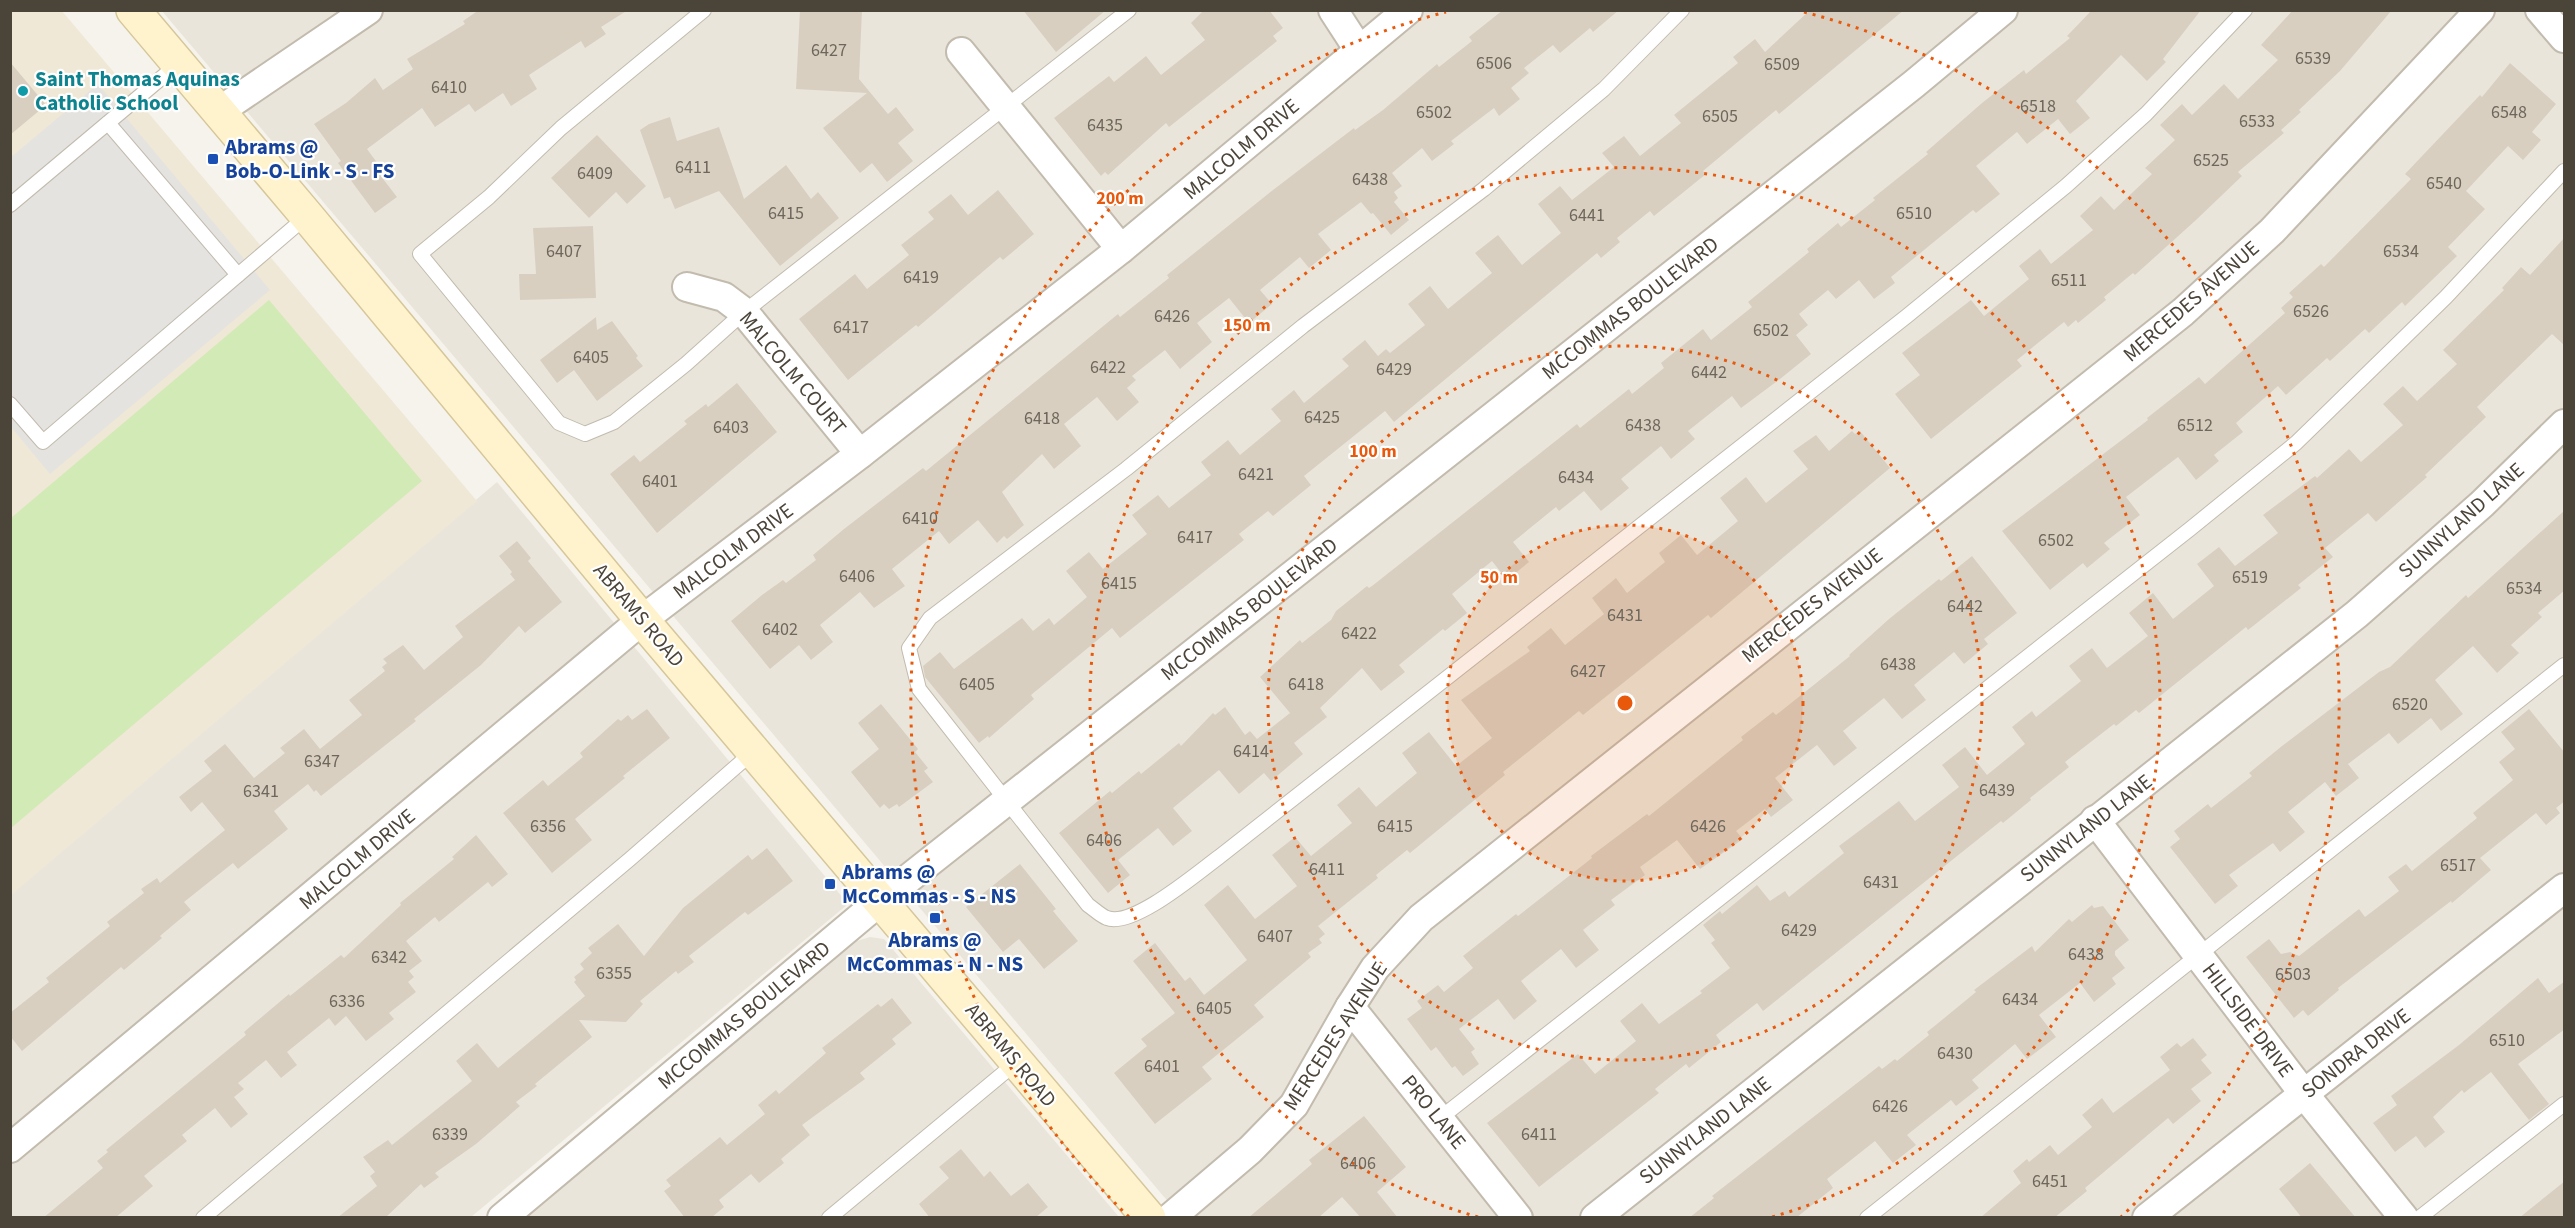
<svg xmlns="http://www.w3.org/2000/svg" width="2575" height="1228" font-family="'Source Sans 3',sans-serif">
<rect width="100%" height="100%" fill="#f6f3ec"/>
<g fill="#eae5da">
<polygon points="162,11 2564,11 2564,1217 1181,1217"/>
<polygon points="497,482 848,904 471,1217 11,1218 10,895"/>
<polygon points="870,937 884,939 1119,1217 523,1218 850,943"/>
</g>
<polygon fill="#efe8d6" points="11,11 62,11 477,501 11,895"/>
<polygon fill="#d2eab5" points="269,300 422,481 11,828 11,518"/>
<polygon fill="#e5e3e0" points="98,84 270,290 50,474 11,427 10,158"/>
<g fill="#d8cfc1">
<polygon points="479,10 628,10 601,27 606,34 585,48 581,41 529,75 537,89 511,106 503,93 475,112 469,104 435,127 422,108 367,149 384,172 380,175 397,197 375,213 338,163 341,161 314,124 346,103 375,78 383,90 413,69 407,59 465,24 463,21"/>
<polygon points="800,10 862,10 859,79 888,114 896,107 914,130 898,143 913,161 887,182 872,163 860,173 823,128 867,93 796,89"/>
<polygon points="1023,10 1106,10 1056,52"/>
<polygon points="1204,10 1269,10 1283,28 1273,36 1277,41 1261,54 1169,127 1166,123 1108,175 1105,172 1101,176 1054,118 1109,76 1114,82 1146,56 1161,75 1205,40 1191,23"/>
<polygon points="1503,10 1619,10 1593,32 1590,28 1560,53 1553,45 1524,68 1529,73 1511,88 1520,99 1499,116 1494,108 1451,141 1454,144 1432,161 1422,148 1392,173 1402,186 1394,192 1398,198 1394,202 1409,220 1391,235 1373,213 1371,214 1361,202 1318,234 1331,250 1309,268 1300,257 1260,290 1272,304 1249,323 1229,298 1197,323 1212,342 1180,369 1165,350 1132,376 1136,380 1127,388 1139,402 1117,421 1097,397 1064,424 1081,446 1054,469 1042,454 1002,492 1024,525 1007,539 1004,536 997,543 978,520 949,544 939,531 892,569 905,586 874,608 860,592 820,625 833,642 811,660 799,645 770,669 731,621 762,595 783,580 786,583 816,560 813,555 844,529 923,468 926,471 1118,314 1120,317 1169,278 1167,275 1273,190 1354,128 1355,130 1383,110 1437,64 1439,67 1472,41 1469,37"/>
<polygon points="1810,10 1904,10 1779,114 1776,110 1703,171 1706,174 1654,216 1650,211 1617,238 1620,242 1601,258 1597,253 1394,422 1385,411 1304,476 1311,485 1273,516 1268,511 1239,534 1244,540 1120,638 1112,628 1031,695 1034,699 989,738 988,736 979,743 925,677 923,666 940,652 954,669 1022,618 1033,631 1049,618 1054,625 1087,597 1066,571 1089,552 1103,569 1147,534 1132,515 1158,495 1169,508 1211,475 1201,462 1228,440 1240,455 1281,421 1271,409 1294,390 1304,403 1349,366 1342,359 1365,340 1378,356 1386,349 1390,353 1425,325 1408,304 1430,286 1448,309 1492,273 1475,253 1498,235 1522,265 1561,233 1538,204 1560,186 1572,200 1614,167 1602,153 1624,136 1640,156 1681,123 1674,115 1738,63 1733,57 1755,39 1765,52"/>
<polygon points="2092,10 2201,10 2163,59 2166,62 2147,81 2121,55 2076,101 2090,118 2070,134 2058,119 2027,144 2017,132 1976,166 2000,194 1976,213 1973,210 1891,277 1895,283 1874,299 1859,280 1836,299 1828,290 1799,314 1808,325 1796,335 1811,354 1780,379 1741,408 1732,396 1688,431 1695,439 1671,459 1661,446 1621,479 1629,488 1601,511 1584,491 1559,511 1556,507 1513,542 1529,562 1507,580 1492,561 1452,594 1467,613 1445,631 1443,629 1399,665 1405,672 1381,691 1362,668 1320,708 1327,717 1294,743 1303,754 1271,781 1264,773 1239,794 1219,770 1173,808 1192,831 1173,846 1158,828 1118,860 1130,875 1108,893 1059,833 1110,791 1112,793 1139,771 1141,774 1179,743 1181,746 1213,713 1215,715 1225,707 1245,735 1250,731 1257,739 1290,713 1260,677 1300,640 1302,643 1331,620 1336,611 1367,586 1369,588 1372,586 1577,424 1580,428 1629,389 1632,394 1664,368 1661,363 1703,329 1711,340 1752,307 1748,302 1809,252 1807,249 1838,223 1841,227 1875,200 1873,198 1928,154 1926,152 1982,103 2024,70 2026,74 2070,38 2067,36"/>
<polygon points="2293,10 2392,10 2340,71 2299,110 2301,112 2281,130 2284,133 2238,172 2242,176 2196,220 2135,275 2133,273 2104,297 2106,300 2078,323 2076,320 2068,327 2064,322 2017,360 2022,366 1931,439 1895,394 1920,375 1902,353 1971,300 1984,316 2029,279 2019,266 2040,249 2051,264 2093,230 2080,216 2101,196 2114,210 2152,174 2145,168 2175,140 2160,125 2182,104 2192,115 2224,84 2238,99 2278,60 2261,45"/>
<polygon points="10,62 46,105 10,135"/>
<polygon points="2510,63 2556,104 2532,132 2541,140 2523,160 2508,146 2466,191 2485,209 2448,247 2457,256 2405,306 2402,302 2369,333 2365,329 2330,361 2327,358 2286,395 2278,386 2236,423 2243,432 2214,455 2219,461 2196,480 2178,457 2126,497 2140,515 2104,543 2110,549 2087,568 2083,563 2050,590 2002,531 2148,420 2147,418 2199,377 2205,384 2285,313 2281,308 2293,297 2289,293 2321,264 2324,267 2411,179 2405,174 2480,95 2482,97"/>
<polygon points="670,117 677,141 719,127 744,199 786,165 811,199 818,192 839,218 780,266 719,191 675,209 670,197 664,199 640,130 649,124"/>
<polygon points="597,135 646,186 627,204 616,192 589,218 551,178"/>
<polygon points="998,190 1034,234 1003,260 1000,257 918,327 916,325 848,380 799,319 855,274 867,289 909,255 901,245 934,219 928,212 951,194 968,215"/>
<polygon points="593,226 596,298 520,300 519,274 536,274 533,228"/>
<polygon points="2565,237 2565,346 2552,334 2477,407 2486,417 2425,475 2427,477 2376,522 2368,513 2325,548 2333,557 2298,585 2301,588 2248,630 2246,627 2139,713 2136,710 2116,726 2114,724 2065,762 2069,767 2030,798 2031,800 2003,823 2001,821 1763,1011 1757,1003 1716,1035 1721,1042 1689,1068 1686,1064 1655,1089 1659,1093 1539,1187 1487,1123 1578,1054 1595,1074 1636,1041 1620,1021 1642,1003 1659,1024 1702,993 1700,991 1730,968 1711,943 1715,940 1703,925 1720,911 1722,914 1757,885 1770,901 1785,891 1789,897 1844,853 1839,846 1899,801 1915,821 1959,787 1942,765 1965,747 1987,775 2025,744 2012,727 2032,711 2036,717 2081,681 2069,666 2092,648 2107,668 2148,636 2129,613 2153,593 2173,619 2214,586 2197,564 2219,547 2235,566 2278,533 2263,515 2315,476 2317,478 2349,449 2361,462 2403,425 2383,404 2403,386 2417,401 2457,364 2443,350 2504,290 2502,288 2521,267 2530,275"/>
<polygon points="596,317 597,330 612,321 638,356 636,358 643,366 597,401 574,370 557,383 540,360"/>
<polygon points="737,383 777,432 657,533 610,474 634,455 640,462 687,424 684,421 706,404 708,407"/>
<polygon points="1852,431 1855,434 1860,431 1890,468 1711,618 1708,615 1583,715 1579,711 1503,772 1505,775 1410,853 1407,850 1376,875 1378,878 1318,926 1325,934 1319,939 1322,943 1308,953 1311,957 1254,1005 1264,1017 1202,1067 1212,1079 1155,1124 1114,1073 1147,1046 1141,1039 1175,1013 1133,961 1155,943 1185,981 1190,977 1204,995 1247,960 1204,905 1228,885 1255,919 1297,886 1272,855 1295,837 1311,856 1352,823 1337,805 1359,787 1376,807 1417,773 1402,753 1429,732 1456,766 1492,738 1461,700 1530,651 1527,647 1551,628 1565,645 1604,614 1592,598 1616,578 1627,593 1665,562 1659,553 1681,535 1697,555 1738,521 1720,498 1746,477 1766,503 1808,469 1793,451 1816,435 1829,451"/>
<polygon points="2565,510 2565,590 2538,613 2542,617 2511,645 2519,653 2497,673 2473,646 2435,680 2463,714 2441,731 2431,718 2398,744 2389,733 2348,764 2359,778 2336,796 2325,782 2288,812 2305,832 2280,852 2273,843 2229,875 2238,886 2215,904 2170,847 2180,839 2174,831 2208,804 2211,808 2220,801 2252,776 2249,773 2282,746 2379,672 2390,667 2466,595 2468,598"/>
<polygon points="517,541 531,558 528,561 562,602 525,633 519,626 481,665 414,719 416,721 321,796 316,790 314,792 308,784 274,811 288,829 238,869 233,863 184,902 191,910 160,936 162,938 124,970 121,967 22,1051 10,1036 10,1013 49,982 46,978 110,926 107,922 144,893 141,889 157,878 160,883 225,830 202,802 191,812 179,797 212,771 204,761 225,744 254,778 285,753 280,748 304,729 320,749 362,715 349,700 385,671 382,667 387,663 383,659 403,645 424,670 463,637 455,626 515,580 510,574 512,572 499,556"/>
<polygon points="1972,556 2017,613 1984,639 1988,644 1964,664 1954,652 1914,685 1926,700 1902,719 1884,698 1843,731 1857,748 1834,766 1817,745 1775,778 1793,800 1771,817 1765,809 1736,831 1743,839 1700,869 1677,840 1640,867 1645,875 1611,900 1615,905 1583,930 1599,950 1576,968 1561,949 1521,981 1537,1001 1514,1020 1498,999 1459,1029 1475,1049 1471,1052 1479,1064 1463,1076 1455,1066 1452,1068 1436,1047 1431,1051 1407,1019 1422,1008 1417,1001 1438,985 1444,992 1473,968 1463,956 1516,914 1518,916 1592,858 1591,856 1647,814 1649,816 1743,740 1741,737 1773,712 1776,715 1850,656 1849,655 1889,619 1939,579 1941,581"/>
<polygon points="881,704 918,749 915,752 928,768 924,771 933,782 899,807 897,804 889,809 884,804 880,808 851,772 879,749 858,723"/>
<polygon points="647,709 670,738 623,776 625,778 575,819 592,840 552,873 503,813 543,780 548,786 583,757 580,753 618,719 621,721 628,715 632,720"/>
<polygon points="2529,709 2565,753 2565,801 2556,808 2560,813 2546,825 2536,813 2480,858 2491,870 2452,903 2451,901 2338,988 2339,990 2308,1016 2303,1010 2294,1018 2246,957 2269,939 2281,954 2290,952 2299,956 2359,909 2365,917 2399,891 2388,877 2406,864 2412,871 2477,818 2473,813 2513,780 2499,762 2515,749 2501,732"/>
<polygon points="476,835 508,874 492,887 488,882 439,922 435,917 406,941 422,961 409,971 414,977 408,982 416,992 389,1013 394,1019 366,1041 346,1016 335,1026 329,1018 287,1052 297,1065 281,1078 266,1060 238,1083 244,1089 234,1097 248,1114 231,1128 215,1108 182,1135 187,1141 144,1176 153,1186 115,1218 43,1218 103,1168 97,1161 108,1152 106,1150 246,1035 244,1032 289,994 290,996 341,955 344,958 401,905 400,903 454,859 452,857"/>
<polygon points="767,848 793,881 748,915 745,912 689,956 694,962 678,974 676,971 640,1001 643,1004 626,1022 579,1020 592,1037 535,1084 537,1086 516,1102 520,1106 476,1144 435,1173 439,1177 424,1188 421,1184 385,1218 337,1218 377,1186 370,1176 375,1172 363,1157 388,1140 392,1145 472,1081 456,1061 477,1043 498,1068 585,996 574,982 576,980 574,977 584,969 580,964 592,953 588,948 618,924 644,956 683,908 748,855 752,860"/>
<polygon points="1020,864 1056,909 1053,911 1078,941 1044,969 1019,939 1003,952 966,907"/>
<polygon points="2092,905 2094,908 2103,906 2129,940 2115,951 2115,955 2125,968 2112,978 2116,984 2094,1002 2080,983 2039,1015 2056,1037 2027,1059 2015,1044 1972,1080 1979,1088 1956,1106 1951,1100 1907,1135 1916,1145 1893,1163 1875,1141 1827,1179 1833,1188 1796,1218 1689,1218 1714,1198 1712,1196 1879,1066 1882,1069 1895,1059 1897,1061 1929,1035 1927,1032 1937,1024 1976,992 1974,990 2032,946 2035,952 2069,919 2072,922"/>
<polygon points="2538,978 2549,993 2565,981 2565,1029 2518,1064 2549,1104 2529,1120 2491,1072 2464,1093 2462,1090 2433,1117 2445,1132 2425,1148 2416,1136 2395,1152 2373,1123 2397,1105 2391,1096 2459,1045"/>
<polygon points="892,998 912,1023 892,1039 896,1044 860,1073 865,1079 802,1125 810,1135 781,1159 784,1163 759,1183 751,1174 719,1200 724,1207 711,1218 685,1218 664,1191 671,1186 666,1180 720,1137 727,1145 765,1114 758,1105 776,1090 779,1094 826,1053 822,1048 878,1004 881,1007"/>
<polygon points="2193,1038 2207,1055 2201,1060 2212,1073 2191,1089 2201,1101 2173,1124 2168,1118 2085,1188 2087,1191 2054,1218 1980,1218 2021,1183 2013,1171 2027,1159 2029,1162 2050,1145 2058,1155 2092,1127 2082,1115 2102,1098 2113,1113 2170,1070 2160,1057 2177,1043 2181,1047"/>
<polygon points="1364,1116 1406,1167 1377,1192 1398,1218 1361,1218 1342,1197 1318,1218 1248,1218 1312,1164 1309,1160"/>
<polygon points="961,1149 984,1177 990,1171 1011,1196 1028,1183 1048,1207 1035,1218 930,1218 919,1204 949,1178 939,1167"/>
<polygon points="2310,1163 2356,1218 2302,1218 2279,1189"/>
<polygon points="2565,1181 2565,1218 2519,1218"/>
</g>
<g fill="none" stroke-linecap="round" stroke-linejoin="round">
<g stroke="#c2bbae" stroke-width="16">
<g id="service">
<polyline points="704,10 561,128 489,197 420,254 559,423 585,434 614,422 686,364 744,312 1129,10"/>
<path d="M1682 10 1604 89 1484 189 1303 326 1126 469 930 618 909 648 919 689 1088 905C1094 909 1101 916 1107 918 1133 928 1197 873 1219 857L1907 316 2066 186 2146 114 2245 10"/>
<polyline points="108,123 238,275"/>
<polyline points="10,205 178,64"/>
<polyline points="10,404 43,442 307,216"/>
<polyline points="1439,1119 2190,529 2296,443 2446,297 2564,171"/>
<polyline points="203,1218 630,859 754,751"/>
<polyline points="829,1218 1017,1062"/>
<polyline points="1867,1218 2564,665"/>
<polyline points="2419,1218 2564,1104"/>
</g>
</g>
<g stroke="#c2bbae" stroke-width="32">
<g id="minor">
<polyline points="1333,10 1359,50"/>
<polyline points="2540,10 2564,38"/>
<polyline points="961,52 1121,249"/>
<polyline points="218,112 368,10"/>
<polyline points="687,287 724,297 744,312 860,454"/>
<polyline points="2095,820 2304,1094 2404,1218"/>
<polyline points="1350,1007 1518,1218"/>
<polyline points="10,1148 642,620 860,454 1121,249 1408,10"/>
<polyline points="502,1218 880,901 1914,84 2003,10"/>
<polyline points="1170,1218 1250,1150 1294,1105 1350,1007 1375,968 1421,918 2183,312 2272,231 2480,10"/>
<polyline points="1595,1218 2357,614 2482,504 2564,424"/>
<polyline points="2147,1218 2564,888"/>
</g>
</g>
<g stroke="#d6c79b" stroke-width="36">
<polyline id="secondary" points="133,10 307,216 642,620 1149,1218"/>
</g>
<use href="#service" stroke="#fff" stroke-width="14"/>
<use href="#minor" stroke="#fff" stroke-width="28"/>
<use href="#secondary" stroke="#fff3cd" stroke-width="33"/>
</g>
<circle cx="1625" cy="703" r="178" fill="#e8590c" fill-opacity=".12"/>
<g fill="none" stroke="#e8590c" stroke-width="3" stroke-dasharray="3 6">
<circle cx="1625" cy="703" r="178"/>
<circle cx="1625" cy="703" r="357"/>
<path d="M1478 1217A535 535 0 1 1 1772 1217"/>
<path d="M1129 1217A714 714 0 0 1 1446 12M1804 12A714 714 0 0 1 2121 1217"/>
</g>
<circle fill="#0f9aa8" stroke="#fff" stroke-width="2" cx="23" cy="91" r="6"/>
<g fill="#1a4fb4" stroke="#fff" stroke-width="2">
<rect x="207" y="153" width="12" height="12" rx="3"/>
<rect x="824" y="878" width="12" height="12" rx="3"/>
<rect x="929" y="912" width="12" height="12" rx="3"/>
</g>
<g text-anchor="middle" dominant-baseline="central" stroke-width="4.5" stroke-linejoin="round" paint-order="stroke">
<g font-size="18" fill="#6e675b">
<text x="829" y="50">6427</text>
<text x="2313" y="58">6539</text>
<text x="1494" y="63">6506</text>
<text x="1782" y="64">6509</text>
<text x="449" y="87">6410</text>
<text x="2038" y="106">6518</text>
<text x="1434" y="112">6502</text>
<text x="2509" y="112">6548</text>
<text x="1720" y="116">6505</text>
<text x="2257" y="121">6533</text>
<text x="1105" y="125">6435</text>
<text x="2211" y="160">6525</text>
<text x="693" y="167">6411</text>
<text x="595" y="173">6409</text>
<text x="1370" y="179">6438</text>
<text x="2444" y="183">6540</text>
<text x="786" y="213">6415</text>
<text x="1914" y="213">6510</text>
<text x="1587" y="215">6441</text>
<text x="564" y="251">6407</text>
<text x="2401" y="251">6534</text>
<text x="921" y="277">6419</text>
<text x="2069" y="280">6511</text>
<text x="2311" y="311">6526</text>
<text x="1172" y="316">6426</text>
<text x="851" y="327">6417</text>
<text x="1771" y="330">6502</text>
<text x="591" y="357">6405</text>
<text x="1108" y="367">6422</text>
<text x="1394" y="369">6429</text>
<text x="1709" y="372">6442</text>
<text x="1322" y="417">6425</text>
<text x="1042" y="418">6418</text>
<text x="1643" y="425">6438</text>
<text x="2195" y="425">6512</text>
<text x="731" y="427">6403</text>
<text x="1256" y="474">6421</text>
<text x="1576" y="477">6434</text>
<text x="660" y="481">6401</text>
<text x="920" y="518">6410</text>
<text x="1195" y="537">6417</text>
<text x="2056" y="540">6502</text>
<text x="857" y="576">6406</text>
<text x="2250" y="577">6519</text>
<text x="1119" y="583">6415</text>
<text x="2524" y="588">6534</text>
<text x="1965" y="606">6442</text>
<text x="1625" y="615">6431</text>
<text x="780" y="629">6402</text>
<text x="1359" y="633">6422</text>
<text x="1898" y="664">6438</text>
<text x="1588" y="671">6427</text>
<text x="977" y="684">6405</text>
<text x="1306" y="684">6418</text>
<text x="2410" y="704">6520</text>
<text x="1251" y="751">6414</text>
<text x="322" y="761">6347</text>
<text x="1997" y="790">6439</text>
<text x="261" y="791">6341</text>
<text x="548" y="826">6356</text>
<text x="1395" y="826">6415</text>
<text x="1708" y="826">6426</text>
<text x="1104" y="840">6406</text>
<text x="2458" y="865">6517</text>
<text x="1327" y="869">6411</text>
<text x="1881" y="882">6431</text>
<text x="1799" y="930">6429</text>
<text x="1275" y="936">6407</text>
<text x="2086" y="954">6438</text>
<text x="389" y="957">6342</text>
<text x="614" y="973">6355</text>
<text x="2293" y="974">6503</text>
<text x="2020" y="999">6434</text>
<text x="347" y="1001">6336</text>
<text x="1214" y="1008">6405</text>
<text x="2507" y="1040">6510</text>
<text x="1955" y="1053">6430</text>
<text x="1162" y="1066">6401</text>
<text x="1890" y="1106">6426</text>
<text x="450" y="1134">6339</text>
<text x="1539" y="1134">6411</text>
<text x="1358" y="1163">6406</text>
<text x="2050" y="1181">6451</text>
</g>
<g font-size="21" font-weight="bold" fill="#0d838f" stroke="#fff" text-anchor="start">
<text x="35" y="79">Saint Thomas Aquinas<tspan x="35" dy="24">Catholic School</tspan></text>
</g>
<g font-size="21" font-weight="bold" fill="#164399" stroke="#fff" text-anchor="start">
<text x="225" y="147">Abrams @<tspan x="225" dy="24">Bob-O-Link - S - FS</tspan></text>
<text x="842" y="872">Abrams @<tspan x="842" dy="24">McCommas - S - NS</tspan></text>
<text x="935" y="940" text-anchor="middle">Abrams @<tspan x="935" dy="24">McCommas - N - NS</tspan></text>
</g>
<g font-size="21" fill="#4b4439" stroke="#fff">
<text transform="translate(1241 149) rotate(-40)">MALCOLM DRIVE</text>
<text transform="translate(2191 301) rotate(-41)">MERCEDES AVENUE</text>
<text transform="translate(1630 308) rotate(-38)">MCCOMMAS BOULEVARD</text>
<text transform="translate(793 373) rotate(50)">MALCOLM COURT</text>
<text transform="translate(2461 520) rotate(-42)">SUNNYLAND LANE</text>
<text transform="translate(733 551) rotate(-37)">MALCOLM DRIVE</text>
<text transform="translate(1812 605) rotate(-38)">MERCEDES AVENUE</text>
<text transform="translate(1249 609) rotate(-38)">MCCOMMAS BOULEVARD</text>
<text transform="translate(639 615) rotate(50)">ABRAMS ROAD</text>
<text transform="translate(2086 828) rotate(-38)">SUNNYLAND LANE</text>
<text transform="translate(357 859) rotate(-40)">MALCOLM DRIVE</text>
<text transform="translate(744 1015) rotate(-40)">MCCOMMAS BOULEVARD</text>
<text transform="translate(2248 1020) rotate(53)">HILLSIDE DRIVE</text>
<text transform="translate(1335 1036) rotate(-57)">MERCEDES AVENUE</text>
<text transform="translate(2356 1053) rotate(-38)">SONDRA DRIVE</text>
<text transform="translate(1011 1055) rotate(50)">ABRAMS ROAD</text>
<text transform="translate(1434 1112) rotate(51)">PRO LANE</text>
<text transform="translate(1705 1130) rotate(-38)">SUNNYLAND LANE</text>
</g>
</g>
<circle cx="1625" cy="703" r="9" fill="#e8590c" stroke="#fff" stroke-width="3"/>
<g font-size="18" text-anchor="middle" font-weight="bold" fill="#e8590c" stroke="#fff" stroke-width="4.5" stroke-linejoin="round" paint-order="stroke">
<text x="1120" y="204">200 m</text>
<text x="1247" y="331">150 m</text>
<text x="1373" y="457">100 m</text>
<text x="1499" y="583">50 m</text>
</g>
<rect width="2575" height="1228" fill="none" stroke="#4b4439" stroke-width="24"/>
</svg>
